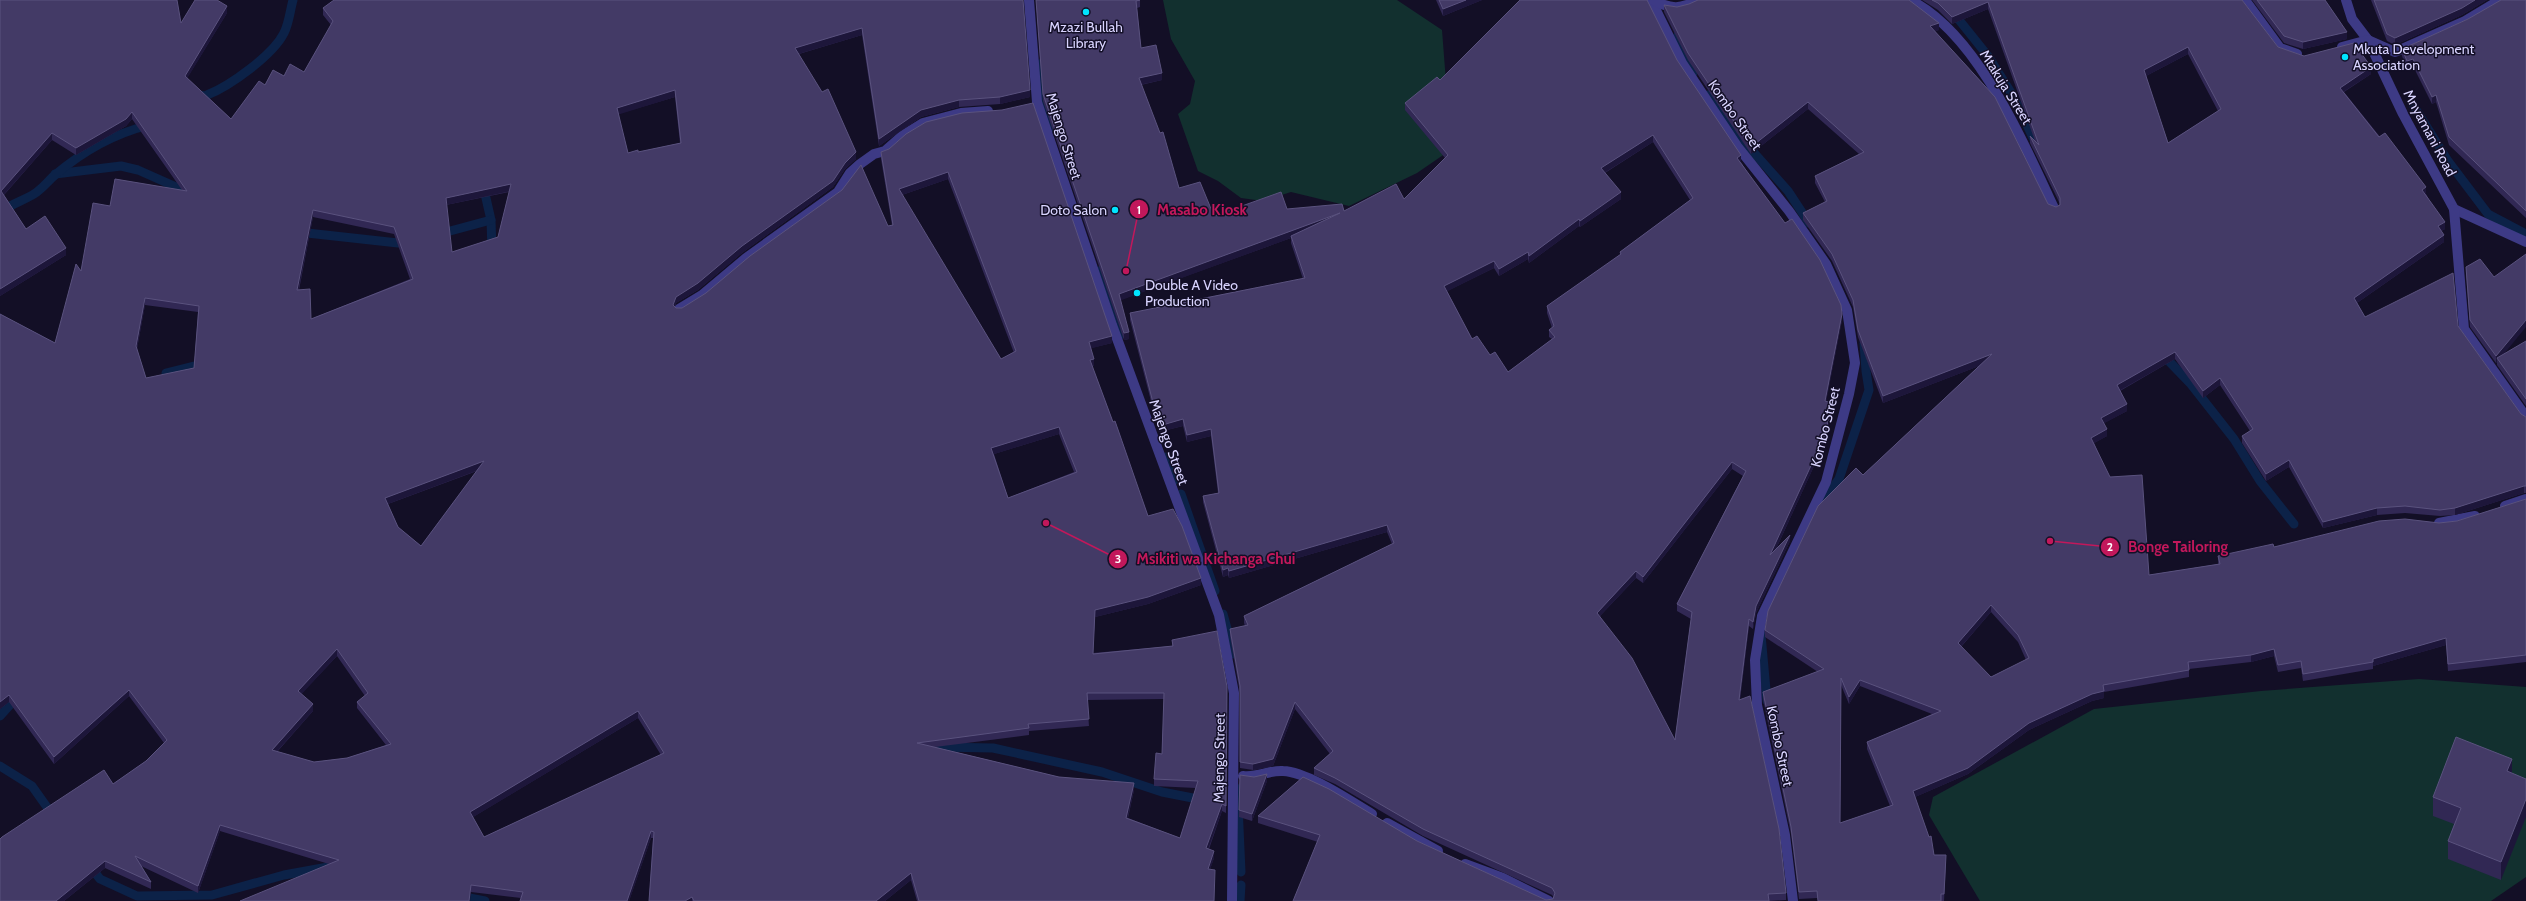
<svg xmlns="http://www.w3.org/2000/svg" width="2526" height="901" font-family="Cabin,sans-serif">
<rect width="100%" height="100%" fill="#130f26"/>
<g fill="#12302f">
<polygon points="1163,0 1397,0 1442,30 1446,82 1465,140 1417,173 1349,206 1291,192 1263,201 1241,198 1218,181 1198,171 1178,114 1190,104 1195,81 1171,39"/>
<polygon points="2419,679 2526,687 2526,877 2491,901 1980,901 1929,815 1933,797 2094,709 2261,691"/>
</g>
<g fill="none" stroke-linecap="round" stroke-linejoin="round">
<g stroke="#0c2248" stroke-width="9">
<polyline points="1943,0 1988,56 2013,96 2040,152"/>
<polyline points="1678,35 1683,53 1693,73"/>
<polyline points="1042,63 1041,101 1055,129"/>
<polyline points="1708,95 1755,154 1788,191 1809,223"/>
<path d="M195 96C199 94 203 97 207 95 230 86 273 55 284 33 289 23 290 11 293 0"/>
<polyline points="2412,103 2448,161 2488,214 2526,234"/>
<polyline points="55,174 121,166 138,170 192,194"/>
<polyline points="483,185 491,220 492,251"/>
<path d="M0 213C10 204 23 201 34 194 42 189 48 181 55 175 83 151 113 134 149 125"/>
<polyline points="298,232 398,243 409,241"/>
<polyline points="439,234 491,220"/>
<polyline points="1101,270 1120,335"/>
<polyline points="2162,354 2190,383 2234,439 2260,481 2294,524"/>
<polyline points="166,373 194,366 205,370"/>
<polyline points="1166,457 1175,480"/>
<polyline points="1181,494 1215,591"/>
<polyline points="1816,511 1839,479 1869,390 1866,371 1864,343"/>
<polyline points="1223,614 1234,654"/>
<polyline points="1761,635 1767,701"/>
<polyline points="0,716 18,696"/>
<polyline points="925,749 937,747 993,748 1102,772 1162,792 1203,800"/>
<polyline points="0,766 32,786 54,817"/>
<polyline points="90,866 100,879 137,896 212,895 284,875 328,867"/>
<polyline points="1241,872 1238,805 1242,787"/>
<polyline points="459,896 485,901"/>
<polyline points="1240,901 1241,885"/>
</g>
<g stroke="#3d3a85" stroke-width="10">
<polyline points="1029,0 1037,102 1112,325 1219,615 1234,693 1232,901"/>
<polyline points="1651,0 1682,63 1737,146 1789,211 1826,264 1847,310 1855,363 1849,394 1826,482 1762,616 1755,660 1757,705 1785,835 1793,901"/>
<path d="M1653 0C1672 10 1680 9 1699 0"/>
<path d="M1910 0C1977 33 2023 142 2054 208"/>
<polyline points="2245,0 2280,48 2297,54"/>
<polyline points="2346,0 2352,19 2368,40 2403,114 2454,209 2526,242"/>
<polyline points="2342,47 2368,40 2395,52 2465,21 2500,0"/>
<polyline points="2454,209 2464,329 2526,417"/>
<polyline points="679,309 702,295 746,258 838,192 850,173 860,164 874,154 885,151 902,136 923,123 961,113 988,111"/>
<polyline points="2505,506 2526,499"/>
<polyline points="2439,523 2475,516"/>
<path d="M1243 776C1257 778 1269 770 1283 771 1308 772 1350 801 1372 814"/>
<polyline points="1387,823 1438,851"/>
<polyline points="1465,864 1503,878 1549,901"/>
</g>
</g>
<g fill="#312854" fill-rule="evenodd">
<path d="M0 0 181 23 227 13 187 78 231 119 265 85 284 76 304 72 331 25 323 15V8L1023 0 1030 97 1000 104 959 107 921 117 879 146 862 35 799 54 856 159 845 169 833 187 742 253 698 290 676 303 675 307 676 308H682L892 225 881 159V152L889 149 926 122 1112 343 1091 348 1094 366H1092L1148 516 1201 585 1148 604 1095 617 1093 653 1172 646V640L1227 687 1226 813 1222 811 1209 849 1214 858 1210 869 1214 901H917L911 880 885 901H649L653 838H651L629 901H520L521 898 471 892 329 864 220 831 198 893 141 866 151 882V889L105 868 64 901H0L113 784 146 761 164 743 129 696 54 764 9 702 0 709V314L55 343 81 271 110 206 182 190 132 119 126 126 76 155 52 140 4 195 26 229 66 255 0 296ZM675 97 680 143 638 152 628 153 618 114ZM948 179 1014 353 1001 359 902 195ZM509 192 498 237 452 252 446 205ZM313 217 394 234 410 279 311 319 299 290ZM145 305 198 312 194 368 146 378 137 349ZM1059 434 1074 472 1008 498 994 454ZM477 471 421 546 398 527 388 504ZM337 656 365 696 357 702V708L386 745 347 758 314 762 277 752 313 711 301 694ZM1164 699 1162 754 1154 779V786L1196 788 1180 838 1128 818 1134 790 1059 777 935 747 1029 735V731L1089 726 1087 700ZM638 718 661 755 484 837 473 817Z"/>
<path d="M1036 0H1140V7L1137 8 1141 48 1162 80 1141 85 1179 188 1214 216 1287 209 1344 211 1404 199 1445 158 1405 110V103L1440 80 1677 60 1741 162 1842 320 1826 401 1832 410 1825 442 1776 549 1790 541 1756 613 1753 629 1749 626 1740 700 1786 893V900L1769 901H1293L1318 842 1258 823V816L1417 841 1546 900 1553 899 1554 898 1552 895 1423 836 1335 784 1314 775V768L1330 754 1295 709 1273 766 1253 770 1240 768V693L1230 636V629L1245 626 1244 623V616L1392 544 1387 532 1229 578 1228 575 1223 577 1203 502V496L1218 493 1211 436 1187 442 1183 426 1159 432 1130 320V313L1303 279 1291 243V238L1120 300 1129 339 1124 340 1043 101ZM1653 142 1690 200 1620 252V255L1547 306V313L1552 328 1549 330V337L1552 339 1508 372 1472 339 1447 291 1494 268 1499 276 1528 259 1529 263 1579 226 1580 227 1621 199 1605 173ZM1732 469 1743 476 1677 604V611L1691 619 1675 740 1600 616 1636 578 1643 583Z"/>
<polygon points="1436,0 1482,0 1443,16"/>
<path d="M1922 0H2242L2278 47 2304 56 2371 74 2344 92 2426 194 2445 229 2441 231 2444 242 2357 303 2365 317 2458 326 2521 414 2526 417V493H2524L2455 515 2440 516 2405 513 2377 515 2323 528 2289 467 2266 481 2242 443V436L2250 431 2220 385 2203 398 2175 359 2120 391 2127 411 2104 423 2107 436 2094 443 2149 575 2218 564V556L2274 547 2457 521 2526 499V662L2448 671 2446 645 2373 666V669L2303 681 2301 668 2278 672 2274 656 2251 662 2189 669V677L2104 692V698L2092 701 2029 730 1968 774 1915 797 1934 855 1946 862 1944 901H1818L1817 898 1799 899 1791 834 1763 699V692L1818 672 1765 637V630L1863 475 1979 366 1883 403 1858 337 1853 307 1832 261 1803 220V213L1825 202 1815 183V176L1859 154 1808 109 1751 154 1688 60 1664 12V5L1677 7 1689 4 1939 30 1935 31 2048 204 2056 207 2060 204 2030 143V136L2035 141 1988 9 1952 24 1938 10ZM2188 54 2218 111 2168 143 2146 76ZM1991 612 2018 642 2026 660 1991 677 1961 647ZM1841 685 1849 704 1860 686 1932 714 1867 742V749L1890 806 1840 823Z"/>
<polygon points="2252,0 2325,0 2347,39 2303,49 2284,43"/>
<polygon points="2371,0 2487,0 2462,15 2395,45 2387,41"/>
<polygon points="2526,0 2526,218 2449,145 2436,102 2432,104 2413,66 2407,69 2402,56 2402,49 2468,19"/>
<polygon points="2466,267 2503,355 2526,341 2526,406 2497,365 2497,362 2496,363 2470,327 2466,274"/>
<polygon points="2512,759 2501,880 2448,859 2448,841 2454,824 2433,816 2433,797"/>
<polygon points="1240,775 1267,781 1252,821 1239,817"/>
</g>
<g fill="#1d163a">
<polygon points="1466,0 1482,0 1443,16 1443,9"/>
<polygon points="2475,0 2487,0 2462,15 2395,45 2395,38"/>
<polygon points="1988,2 1988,9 1952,24 1952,17"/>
<polygon points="227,6 227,13 185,82 185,76"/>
<polygon points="1939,23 1939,30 1930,33 1930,26"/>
<polygon points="862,28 862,35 795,55 795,48"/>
<polygon points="2347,32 2347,39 2303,49 2303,42"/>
<polygon points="2188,47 2188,54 2144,77 2144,70"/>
<polygon points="2413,59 2413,66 2407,69 2407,61"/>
<polygon points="2371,67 2371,74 2340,94 2340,88"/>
<polygon points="1162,73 1162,80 1139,85 1139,78"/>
<polygon points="675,90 675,97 617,115 617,108"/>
<polygon points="1030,90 1030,97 1000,104 1000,97"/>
<polygon points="2436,95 2436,102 2432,104 2432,97"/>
<polygon points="959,100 959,107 921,117 879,146 879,139 921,110"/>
<polygon points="1808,102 1808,109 1751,154 1751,147"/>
<polygon points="132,112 132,119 126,126 76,155 76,148"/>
<polygon points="52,133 52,140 1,198 1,191"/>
<polygon points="1653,135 1653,142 1601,175 1601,168"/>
<polygon points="856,152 856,159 845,169 833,187 742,253 698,290 676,303 673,312 673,305 676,297 742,246 845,163"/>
<polygon points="1741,155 1741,162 1737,165 1737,158"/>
<polygon points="948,172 948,179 899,196 899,189"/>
<polygon points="511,184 511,191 446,205 446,198"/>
<polygon points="2426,187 2426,194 2422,196 2422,190"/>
<polygon points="1621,192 1621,199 1580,227 1580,221"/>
<polygon points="313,210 313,217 297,297 297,290"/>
<polygon points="1340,213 1291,236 1291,238 1119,301 1119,294"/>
<polygon points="1579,219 1579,226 1529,263 1529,256"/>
<polygon points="2445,222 2445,229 2438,233 2438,226"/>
<polygon points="2444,235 2444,242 2354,305 2354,298"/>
<polygon points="66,248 66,255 0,296 0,289"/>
<polygon points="1528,252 1528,259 1499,276 1499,269"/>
<polygon points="1494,261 1494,268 1444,293 1444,286"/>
<polygon points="145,298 145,305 136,353 136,346"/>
<polygon points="1842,314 1842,320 1825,408 1825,401"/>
<polygon points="2526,320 2526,327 2499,360 2497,358 2497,362 2496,363 2496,356"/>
<polygon points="1129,332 1129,339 1124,340 1124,333"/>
<polygon points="1112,336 1112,343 1089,349 1089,342"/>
<polygon points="2175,352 2175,359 2117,392 2117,385"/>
<polygon points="1992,354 1992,361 1883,403 1883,396"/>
<polygon points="1094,359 1094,366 1090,367 1090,360"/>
<polygon points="2220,378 2220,385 2203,398 2203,391"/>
<polygon points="1832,403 1832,410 1825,442 1770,562 1770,555"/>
<polygon points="2127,404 2127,411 2101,425 2101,418"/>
<polygon points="1183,419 1183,426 1159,432 1159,426"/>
<polygon points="1059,427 1059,434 991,455 991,448"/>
<polygon points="1211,429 1211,436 1187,442 1187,435"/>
<polygon points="2107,429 2107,436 2091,445 2091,438"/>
<polygon points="2289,460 2289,467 2266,481 2266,474"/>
<polygon points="484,461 484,468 385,505 385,498"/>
<polygon points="1732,462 1732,469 1643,583 1643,577"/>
<polygon points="2524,486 2524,493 2455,515 2455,508"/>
<polygon points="2377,508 2377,515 2323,528 2323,522"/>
<polygon points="1387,525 1387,532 1229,578 1229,571"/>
<polygon points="1790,535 1790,541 1756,613 1753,629 1753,622 1756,606"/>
<polygon points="1228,568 1228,575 1223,577 1223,570"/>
<polygon points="1636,571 1636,578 1597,619 1597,613"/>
<polygon points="1201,578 1201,585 1148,604 1095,617 1093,660 1095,610"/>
<polygon points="1991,605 1991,612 1958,650 1958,643"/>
<polygon points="1749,619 1749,626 1739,707 1739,700"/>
<polygon points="2446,638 2446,645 2373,666 2373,659"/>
<polygon points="337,649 337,656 298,698 298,691"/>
<polygon points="2274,649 2274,656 2251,662 2251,655"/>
<polygon points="1860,680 1860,686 1849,704 1849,697"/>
<polygon points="129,690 129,696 54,764 54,757"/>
<polygon points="2104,691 2104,698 2092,701 2029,730 1968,774 1913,798 1913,791 2029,723 2092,694"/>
<polygon points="9,695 9,702 0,709 0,702"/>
<polygon points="1295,702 1295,709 1273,766 1253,770 1253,764"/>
<polygon points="313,704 313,711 272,757 272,750"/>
<polygon points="638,711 638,718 470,819 470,812"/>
<polygon points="2512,759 2512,777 2507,771"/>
<polygon points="1267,774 1267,781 1252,821 1252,814"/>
<polygon points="1134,783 1134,790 1126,825 1126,818"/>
<polygon points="2526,799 2526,817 2501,880 2501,862"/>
<polygon points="1222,804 1222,811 1206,855 1206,848"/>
<polygon points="220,825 220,831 198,893 198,886"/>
<polygon points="651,831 651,838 629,901 627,901"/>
<polygon points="1214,851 1214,858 1208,876 1208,869"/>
<polygon points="105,861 105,868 64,901 56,901"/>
<polygon points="911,873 911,880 885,901 876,901"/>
<polygon points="471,885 471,892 470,901 469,901"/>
<polygon points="692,897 692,901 685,901"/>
</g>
<g fill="#433a66" stroke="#5a527e" fill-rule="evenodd">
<path d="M0 0H177L181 23 195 0H217L227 6 185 76 231 119 259 81 265 85 273 70 284 76 290 64 304 72 333 21 323 8 334 0H1023L1030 90 1000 97 959 100 921 110 879 139 862 28 795 48 822 92 828 89 856 152 845 163 833 181 742 246 698 283 676 297 673 305 676 308H682L706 293 750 256 842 190 861 165 888 226 893 225 881 152 889 149 906 134 926 122 962 113 1002 110 1033 103 1112 336 1089 342 1094 359 1090 360 1113 422 1115 421 1148 516 1173 509 1182 526 1201 578 1148 597 1095 610 1093 654 1173 646 1172 640 1217 631 1227 687 1226 806 1222 804 1206 848 1214 851 1208 869 1215 870 1214 901H919L911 873 876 901H694L692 897 685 901H649L654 832 651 831 627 901H520L523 892 471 885 469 901H240L339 860 220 825 198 886 135 856 151 882 105 861 56 901H0V839L2 837 104 770 113 784 146 761 167 740 129 690 54 757 9 695 0 702V314L55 343 76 264 81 271 93 203 110 206 115 179 187 191 132 112 126 119 76 148 52 133 1 191 26 229 45 216 66 248 0 289ZM675 90 681 143 638 152V150L628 153 617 108ZM948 172 1016 351 1001 359 899 189ZM511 184 498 237 452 252 446 198ZM313 210 394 227 413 279 311 319 310 289 297 290ZM145 298 199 306 194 368 146 378 136 346ZM1059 427 1077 472 1008 498 991 448ZM484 461 421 546 398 527 385 498ZM337 649 368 693 357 702 391 744 347 758 314 762 272 750 313 704 298 691ZM1087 693H1164L1162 754 1156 753 1154 779 1198 781 1180 838 1126 818 1134 783 1059 777 917 743 1029 728 1028 724 1089 719ZM638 711 664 753 484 837 470 812Z"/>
<path d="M1036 0H1140L1136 1 1141 48 1156 45 1162 73 1139 78 1160 133 1163 132 1179 188 1200 182 1214 216 1281 192 1287 209 1342 204 1344 211 1396 184 1404 199 1448 155 1405 103 1437 77 1440 80 1520 0H1647L1677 60 1741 155 1737 158 1785 223 1792 219 1820 260 1841 305 1842 314 1825 401 1832 403 1825 435 1770 555 1790 535 1756 606 1753 622 1749 619 1739 700 1750 696 1779 829 1786 893 1768 894 1769 901H1293L1320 835 1258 816 1303 777 1329 789 1417 841 1546 900 1553 899 1555 893 1552 888 1423 829 1335 778 1314 768 1333 751 1295 702 1273 759 1253 764 1240 762V686L1230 629 1248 625 1244 616 1394 543 1387 525 1229 571 1228 568 1223 570 1203 496 1219 493 1211 429 1187 435 1183 419 1159 426 1130 313 1305 278 1291 236 1340 213 1119 294 1129 332 1124 333 1043 94ZM1653 135 1693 198 1620 252 1621 254 1547 306 1554 326 1549 330 1555 337 1508 372 1495 352 1490 355 1477 336 1472 339 1444 286 1494 261 1499 269 1528 252 1529 256 1579 219 1580 221 1621 192 1601 168ZM1732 462 1746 471 1677 604 1692 612 1675 740 1632 658 1597 613 1636 571 1643 577Z"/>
<polygon points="1439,0 1466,0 1443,9"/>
<path d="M1698 0H1909L1939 23 1930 26 1995 97 2048 204 2056 207 2060 205V198L2030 136 2039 145 1988 2 1952 17 1938 3 1932 0H2242L2278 47 2304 56 2354 43 2371 67 2340 88 2379 137 2385 133 2426 187 2422 190 2445 222 2438 226 2444 235 2354 298 2365 317 2453 273 2458 326 2521 414 2526 417V486H2524L2455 508 2440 510 2405 506 2377 508 2323 522 2289 460 2266 474 2242 436 2253 429 2220 378 2203 391 2175 352 2117 385 2127 404 2101 418 2107 429 2091 438 2110 477 2142 475 2149 575 2220 564 2218 556 2273 544 2274 547 2379 521 2405 519 2439 523 2457 521 2526 499V655L2448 664 2446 638 2373 659V662L2303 674 2301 661 2278 665 2274 649 2251 655 2188 662 2189 670 2103 685 2104 691 2092 694 2029 723 1968 768 1913 791 1929 837 1931 836 1934 855H1946L1944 894H1941V901H1818L1817 891 1799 892 1791 827 1763 692 1824 669 1765 630 1768 611 1818 506 1856 468 1863 475 1992 354 1883 396 1858 330 1853 300 1832 254 1803 213 1827 201 1815 176 1864 152 1808 102 1751 147 1688 53 1664 5 1677 7 1689 4ZM2188 47 2221 109 2168 143 2144 70ZM1991 605 2018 635 2029 658 1991 677 1958 643ZM1841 678 1849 697 1860 680 1941 711 1867 742 1893 805 1840 823Z"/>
<polygon points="2257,0 2325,0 2347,32 2303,42 2284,36"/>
<polygon points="2374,0 2475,0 2462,8 2395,38 2387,34"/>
<polygon points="2501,0 2526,0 2526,211 2449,137 2436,95 2432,97 2413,59 2407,61 2402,49 2468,19"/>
<polygon points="2526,254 2526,320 2496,356 2470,320 2466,267 2480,259 2494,277"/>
<polygon points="2526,341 2526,399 2497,358"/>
<polygon points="2456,737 2512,759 2507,771 2526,779 2526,799 2501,862 2448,841 2461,808 2433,797"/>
<polygon points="1267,774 1252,814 1239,810 1240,775 1254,777"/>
</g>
<g fill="#00e5ff" stroke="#130f26" stroke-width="1.5">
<circle cx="1086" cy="12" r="4"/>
<circle cx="2345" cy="57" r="4"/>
<circle cx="1115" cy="210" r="4"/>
<circle cx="1137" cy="293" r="4"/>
</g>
<g text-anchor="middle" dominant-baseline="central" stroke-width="3" stroke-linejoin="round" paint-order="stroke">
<g font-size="14" fill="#d9d4ff" stroke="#130f26" text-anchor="start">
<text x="1086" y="27" text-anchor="middle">Mzazi Bullah<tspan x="1086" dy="16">Library</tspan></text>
<text x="2353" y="49">Mkuta Development<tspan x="2353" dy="16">Association</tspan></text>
<text x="1107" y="210" text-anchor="end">Doto Salon</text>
<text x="1145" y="285">Double A Video<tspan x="1145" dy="16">Production</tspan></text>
</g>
<g font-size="14" fill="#d9d4ff" stroke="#130f26">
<text transform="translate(2006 87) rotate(58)">Mtakuja Street</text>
<text transform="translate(1735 115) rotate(55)">Kombo Street</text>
<text transform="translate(2430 133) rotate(62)">Mnyamani Road</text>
<text transform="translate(1064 136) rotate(73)">Majengo Street</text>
<text transform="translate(1825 427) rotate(-76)">Kombo Street</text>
<text transform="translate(1169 442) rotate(70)">Majengo Street</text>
<text transform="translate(1780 746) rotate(78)">Kombo Street</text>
<text transform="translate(1219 758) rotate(-89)">Majengo Street</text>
</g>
</g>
<path fill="none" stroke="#c2185b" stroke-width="1.5" d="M1126 271L1139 209M2050 541L2110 547M1046 523L1118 559"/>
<g fill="#c2185b" stroke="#130f26" stroke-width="1.5">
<circle cx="1126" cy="271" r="4"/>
<circle cx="2050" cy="541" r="4"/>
<circle cx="1046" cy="523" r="4"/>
<circle cx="1139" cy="209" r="10"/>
<circle cx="2110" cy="547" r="10"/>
<circle cx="1118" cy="559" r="10"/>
</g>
<g font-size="12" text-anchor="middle" font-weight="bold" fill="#fff">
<text x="1139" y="214">1</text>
<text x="2110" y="551">2</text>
<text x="1118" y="563">3</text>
</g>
<g font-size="15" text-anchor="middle" font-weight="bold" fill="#c2185b" stroke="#130f26" stroke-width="3" stroke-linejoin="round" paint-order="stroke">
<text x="1202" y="215">Masabo Kiosk</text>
<text x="2178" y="552">Bonge Tailoring</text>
<text x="1216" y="564">Msikiti wa Kichanga Chui</text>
</g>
</svg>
